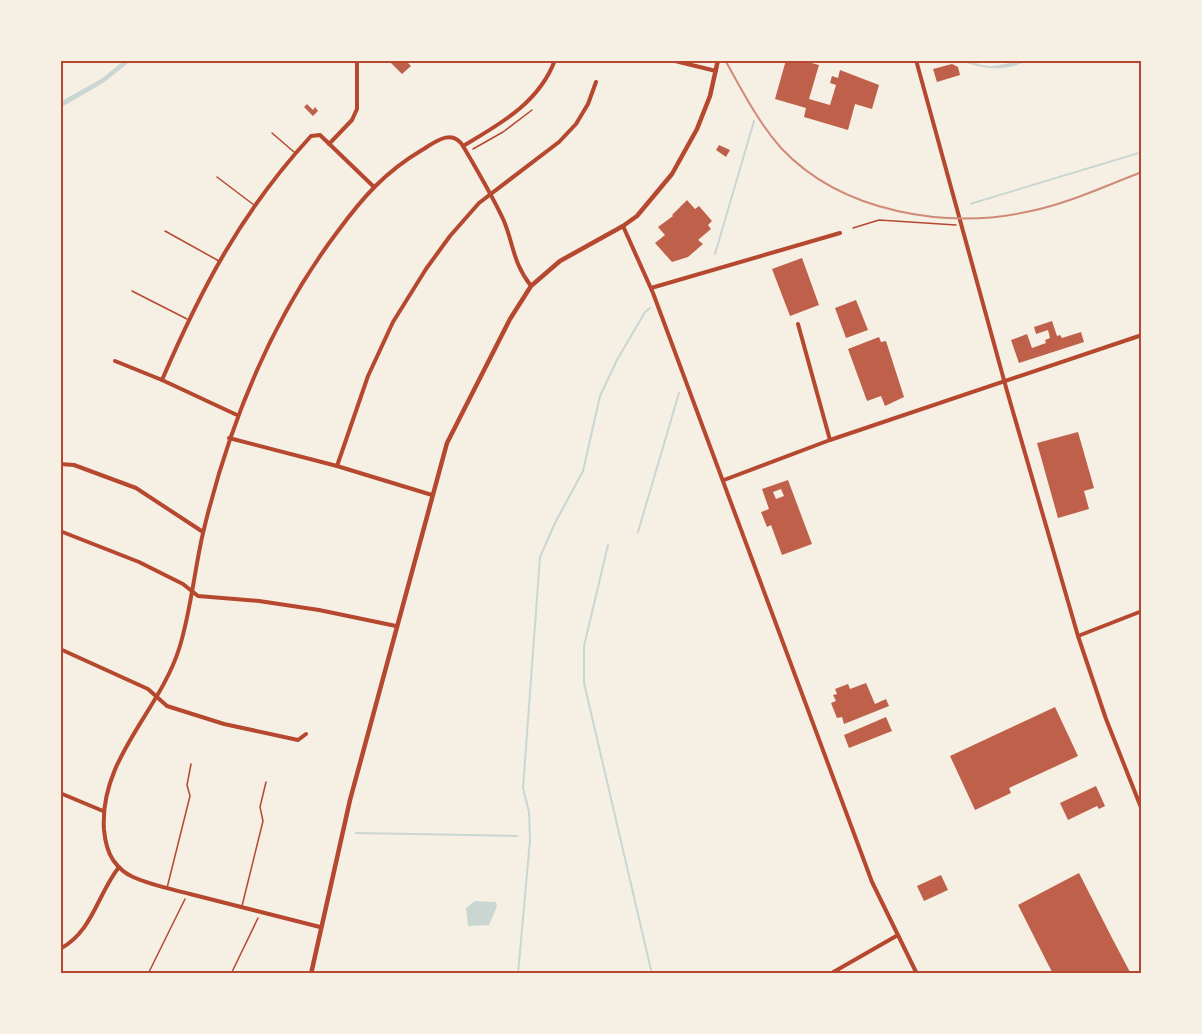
<svg xmlns="http://www.w3.org/2000/svg" width="1202" height="1034" font-family="'Open Sans',sans-serif">
<rect width="100%" height="100%" fill="#f6efe4"/>
<g fill="#c9d6d2">
<polygon points="125,60 132,60 103,83 60,108 60,102 101,79"/>
<path d="M960 60C970 60 979 65 989 66 1002 66 1016 60 1029 60 1006 72 982 70 960 60Z"/>
<polygon points="1142,151 1142,153 970,205 970,203"/>
<polygon points="475,901 496,902 497,906 489,925 468,926 466,908"/>
</g>
<g fill="none" stroke-linecap="round" stroke-linejoin="round">
<g stroke="#c9d6d2" stroke-width="2">
<polyline points="715,254 754,121"/>
<polyline points="638,532 679,393"/>
<polyline points="608,545 584,646 584,683 652,974"/>
<polyline points="356,833 517,836"/>
<polyline points="518,974 530,840 529,812 523,788 540,557 555,523 583,471 600,396 617,360 645,312 650,308"/>
</g>
</g>
<g fill="#bf614a" fill-rule="evenodd">
<polygon points="390,60 405,60 411,66 402,74 389,61"/>
<polygon points="786,60 800,60 819,65 809,99 830,105 836,85 830,83 832,76 838,78 840,70 879,85 872,109 855,104 848,130 804,117 806,108 775,99"/>
<polygon points="952,64 958,67 960,75 937,82 933,69"/>
<polygon points="307,104 313,110 315,107 318,111 313,116 304,107"/>
<polygon points="719,145 730,150 726,157 716,150"/>
<polygon points="687,200 695,209 699,206 712,221 708,225 711,229 698,240 703,244 688,257 672,262 655,243 665,235 658,227 673,216 672,215"/>
<polygon points="802,258 819,305 790,316 772,269"/>
<polygon points="856,300 868,330 846,338 835,308"/>
<polygon points="1052,321 1057,336 1060,335 1062,338 1081,332 1084,342 1019,363 1011,340 1027,334 1032,348 1046,343 1045,340 1050,338 1048,330 1036,334 1034,327"/>
<polygon points="879,337 881,342 886,341 904,397 885,406 881,396 867,401 848,349"/>
<polygon points="1078,432 1094,488 1084,491 1089,509 1058,518 1037,443"/>
<path d="M788 480 812 544 782 555 771 525 767 527 761 512 769 509 762 489ZM781 489 784 496 776 499 773 492Z"/>
<polygon points="866,683 875,704 886,699 889,706 844,724 842,717 837,718 831,703 836,701 833,695 837,694 835,689 848,684 850,689"/>
<polygon points="1055,707 1078,756 1009,788 1011,793 975,810 950,756"/>
<polygon points="886,717 892,731 849,748 844,735"/>
<polygon points="1096,786 1105,806 1099,809 1097,806 1068,820 1060,803"/>
<polygon points="1079,873 1112,938 1131,974 1053,974 1018,905"/>
<polygon points="941,875 948,890 924,901 917,886"/>
</g>
<g fill="none" stroke-linecap="round" stroke-linejoin="round">
<g stroke="#b5482f" stroke-width="1.5">
<polyline points="473,149 503,132 532,110"/>
<polyline points="853,228 879,220 956,225"/>
<polyline points="60,956 61,958"/>
<polyline points="148,974 185,899"/>
<polyline points="231,974 258,918"/>
<polyline points="751,974 752,973"/>
</g>
<g stroke="#b5482f" stroke-width="1.5">
<polyline points="272,133 294,152"/>
<polyline points="217,177 254,205"/>
<polyline points="165,231 219,261"/>
<polyline points="132,291 187,319"/>
<polyline points="167,888 190,796 187,785 191,764"/>
<polyline points="242,906 263,821 260,807 266,782"/>
</g>
<g stroke="#b5482f" stroke-width="4">
<polyline points="671,60 716,71"/>
<polyline points="916,60 1007,391 1078,636 1106,719 1142,810"/>
<polyline points="329,144 352,120 357,109 357,60"/>
<path d="M463 146C500 124 539 103 555 60"/>
<polyline points="623,226 653,293 872,882 917,974"/>
<polyline points="651,288 840,233"/>
<polyline points="798,324 830,440"/>
<polyline points="115,361 162,380 237,415"/>
<path d="M162 380C202 287 242 211 311 136L320 135 373 186"/>
<polyline points="229,438 337,466 432,495"/>
<polyline points="60,464 74,465 136,488 203,532"/>
<polyline points="337,466 368,376 393,322 426,269 450,236 479,203 559,142 576,124 588,104 596,82"/>
<polyline points="724,480 830,440 1142,335"/>
<polyline points="60,531 139,562 183,584 198,596 259,601 319,610 396,626"/>
<polyline points="1078,636 1142,611"/>
<polyline points="60,649 148,689 167,706 224,724 298,740 306,734"/>
<polyline points="60,793 103,811"/>
<path d="M320 927C277 916 233 905 190 894 171 889 151 885 133 877 126 874 118 867 113 860 107 851 105 840 104 830 99 759 159 712 179 649 191 611 194 572 203 533 229 424 270 321 338 231 363 197 385 172 422 150 435 142 452 128 463 146 477 170 492 195 504 221 514 246 513 263 531 286"/>
<path d="M60 949C93 931 97 895 119 867"/>
<polyline points="830,974 898,935"/>
</g>
<polyline stroke="#b5482f" stroke-width="4.5" points="311,974 350,800 447,443 510,319 531,286 560,261 623,226 637,216 672,174 697,129 710,96 718,60"/>
<path stroke="#cf8b77" stroke-width="2" d="M725 60C742 90 758 122 781 148 842 213 947 230 1031 211 1069 203 1105 186 1142 172"/>
</g>
<rect width="1202" height="1034" fill="none" stroke="#f6efe4" stroke-width="123"/>
<rect x="62" y="62" width="1078" height="910" fill="none" stroke="#b5482f" stroke-width="2"/>
</svg>
